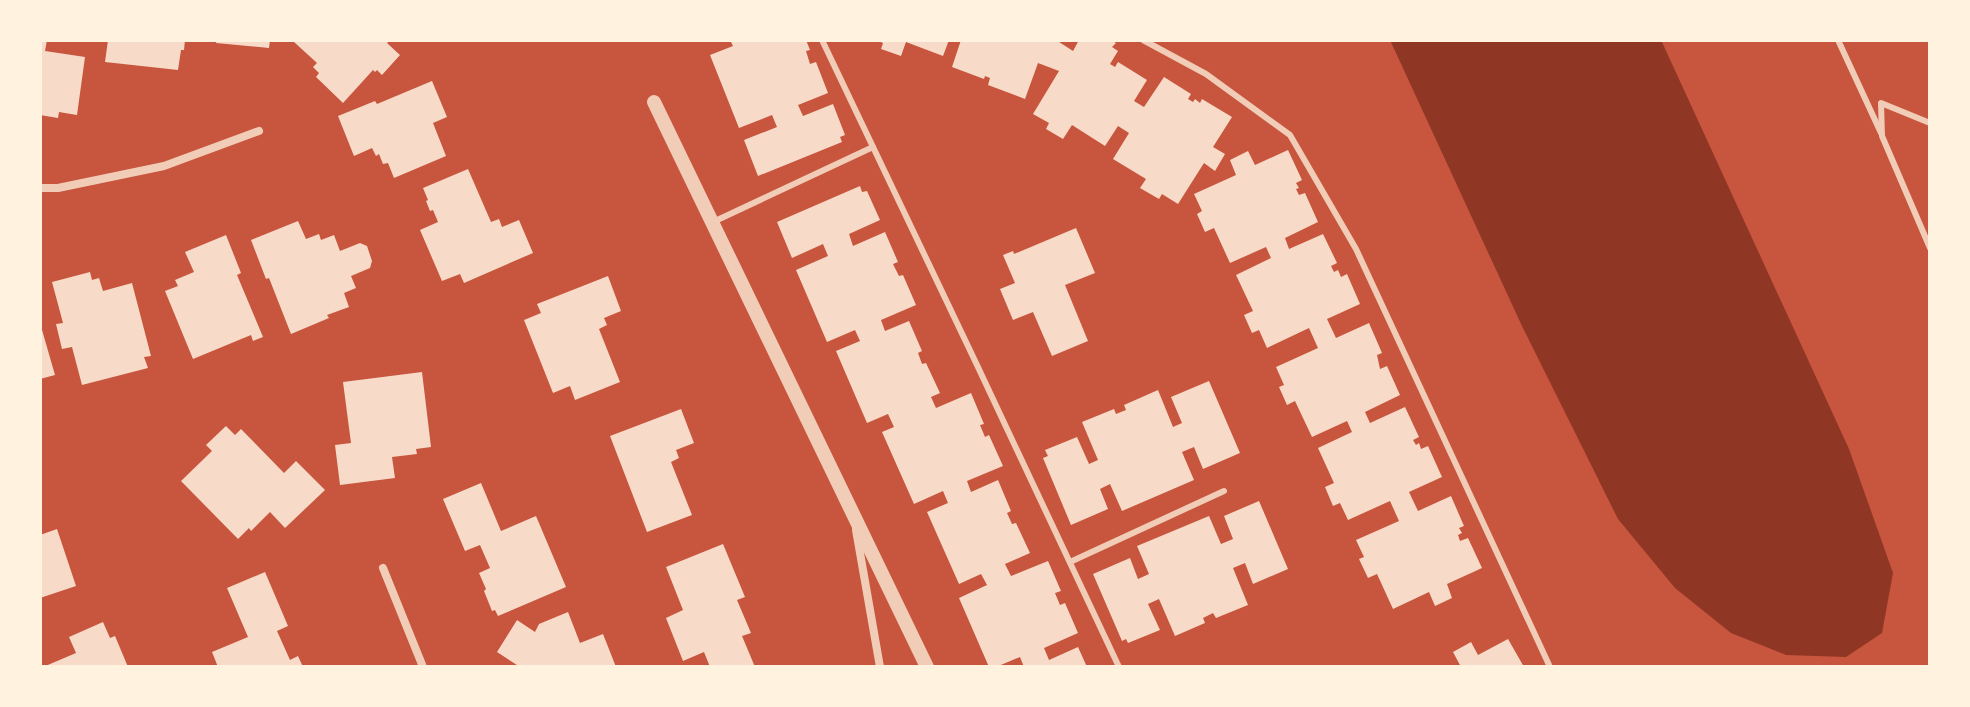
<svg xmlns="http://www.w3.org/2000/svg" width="1970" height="707" font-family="Rubik,sans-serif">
<rect width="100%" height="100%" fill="#c8553d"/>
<polygon fill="#8f3625" points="1390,40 1661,40 1849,449 1893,573 1882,633 1846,657 1786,655 1731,633 1675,588 1618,519 1522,326"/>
<g fill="#f7dbc8">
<polygon points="40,40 47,40 45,51 85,57 77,115 59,112 58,118 40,115"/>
<polygon points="108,40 185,40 184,50 181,50 178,70 105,62"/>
<polygon points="217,40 270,40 269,48 216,43"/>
<polygon points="296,40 390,40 387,43 400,55 382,75 377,70 375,72 373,70 343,103 316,77 319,73 313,67 317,63 294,42"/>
<polygon points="730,40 806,40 810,50 806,51 810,64 816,62 828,93 798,105 803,116 833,104 845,135 840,137 842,142 758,176 744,140 777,127 772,115 739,128 710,55 733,46"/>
<polygon points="876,40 949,40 943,56 906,42 901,56 881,49 883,43"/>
<polygon points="961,40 1056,40 1073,51 1079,40 1111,40 1116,43 1112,47 1118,51 1110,64 1115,67 1118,62 1147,80 1134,101 1144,107 1164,77 1191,94 1188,99 1193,102 1195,99 1200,103 1202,99 1232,117 1213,147 1225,154 1215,171 1204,163 1178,204 1162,194 1159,199 1140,188 1146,179 1113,159 1129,133 1118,126 1105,146 1072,125 1063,139 1046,129 1049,123 1033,114 1059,71 1038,63 1025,99 988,85 990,78 985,76 984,79 952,67"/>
<polygon points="432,81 447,117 433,123 446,156 394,178 388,163 383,164 379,154 376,156 372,148 354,156 338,116 375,101 377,104"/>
<polygon points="1288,150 1302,180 1296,183 1299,188 1296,189 1299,195 1305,193 1318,222 1285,238 1289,249 1323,234 1337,263 1331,266 1334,272 1338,270 1341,277 1347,274 1360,304 1327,319 1336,338 1369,323 1382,353 1377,355 1380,369 1387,366 1400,395 1365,412 1370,423 1405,407 1419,437 1413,440 1416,445 1419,443 1421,449 1428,446 1442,477 1409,492 1418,511 1451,496 1464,526 1459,528 1462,533 1458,535 1460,541 1468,538 1482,568 1447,584 1452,598 1435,606 1429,592 1393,609 1377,574 1368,578 1359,559 1364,557 1356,540 1399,521 1390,501 1348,520 1340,503 1333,506 1325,487 1334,483 1318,448 1352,432 1347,421 1312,437 1295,401 1287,405 1279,387 1284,385 1276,367 1318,348 1309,328 1267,348 1259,330 1252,333 1244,315 1253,311 1236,275 1271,258 1266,247 1230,263 1214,228 1205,232 1197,214 1202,211 1194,194 1236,175 1230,160 1248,151 1255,165"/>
<polygon points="468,169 491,222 499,219 502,227 519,220 533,253 464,283 460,274 442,281 420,230 438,222 433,210 430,211 426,201 428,200 423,188"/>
<polygon points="860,186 862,192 867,191 880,220 849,234 853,246 885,232 898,262 893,264 899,276 903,275 916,305 881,320 885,331 909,321 922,351 918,353 922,364 926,363 940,393 931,397 936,408 971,393 984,424 980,425 985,437 989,435 1003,466 967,481 971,492 998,480 1011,511 1007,513 1012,524 1016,523 1030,553 1005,564 1011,576 1048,561 1061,591 1055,593 1060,605 1065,603 1078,633 1044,648 1049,660 1078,647 1087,667 1024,667 1020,657 996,667 989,667 959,598 987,585 981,574 959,584 927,512 948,503 943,491 914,504 882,432 894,427 888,414 867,423 836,351 860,341 855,330 827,342 796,270 828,256 823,244 792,258 777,222"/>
<polygon points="298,221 306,239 319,234 321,240 334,235 340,251 360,243 367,246 372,261 370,268 351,276 356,288 344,293 349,307 327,315 329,318 291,334 269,278 266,279 251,240"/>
<polygon points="1076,228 1095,273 1065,285 1088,341 1052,356 1033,312 1013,320 1000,289 1015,283 1003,255 1013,251 1014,254"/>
<polygon points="226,235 241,273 237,275 263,337 253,341 251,335 193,359 165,291 178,286 175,280 194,272 185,252"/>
<polygon points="90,272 92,280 99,278 103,291 132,283 151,356 144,357 148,368 82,385 72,347 62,349 56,324 63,323 52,282"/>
<polygon points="608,276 621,311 604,318 607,325 599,329 620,382 575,400 570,386 553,393 524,320 541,313 537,304"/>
<polygon points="40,323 55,375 40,379"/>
<polygon points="422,372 431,447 416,449 417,454 392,457 395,478 340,485 335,445 351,443 343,382"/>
<polygon points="1209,381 1240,453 1203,469 1194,447 1182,452 1194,480 1122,511 1110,484 1100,489 1108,509 1071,525 1043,458 1048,456 1045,450 1077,437 1089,464 1098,460 1082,422 1114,409 1116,414 1126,410 1124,405 1158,390 1173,427 1182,423 1171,397"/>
<polygon points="681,409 694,443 676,450 679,458 671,462 692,515 647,532 610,436"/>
<polygon points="226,426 235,435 241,429 284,473 296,461 325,490 285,528 270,512 251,531 249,528 238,539 181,481 212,451 206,445"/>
<polygon points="481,483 501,531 536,516 566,587 498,616 495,610 492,611 484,591 486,589 479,573 490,568 480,545 465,551 443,499"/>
<polygon points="1259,501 1288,569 1253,584 1245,563 1233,568 1248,605 1216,618 1213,613 1203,618 1205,623 1175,636 1159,599 1148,604 1160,630 1128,643 1126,639 1122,641 1093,574 1130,558 1138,579 1149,574 1137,546 1209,516 1221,544 1233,539 1224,516"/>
<polygon points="57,529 76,586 40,598 40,535"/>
<polygon points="723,544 745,597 737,600 751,633 742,636 755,667 710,667 704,652 683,661 666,618 683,610 666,567"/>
<polygon points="265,572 288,626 277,631 290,660 298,656 303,667 218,667 212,652 248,637 227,588"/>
<polygon points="568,612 580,643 603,634 616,667 520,667 497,652 517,620 535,632 539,624"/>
<polygon points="103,622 110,638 115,636 128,667 43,667 76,653 69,637"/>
<polygon points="1508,639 1524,667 1461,667 1453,652 1471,642 1478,655"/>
</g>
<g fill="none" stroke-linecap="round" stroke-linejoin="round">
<g stroke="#f1ccb7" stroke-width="6">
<polyline points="822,40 977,365 1119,667"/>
<polyline points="1143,40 1206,74 1290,135 1356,249 1550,667"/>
<polyline points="1838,40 1881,133"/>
<polyline points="1930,123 1881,103 1882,136 1930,248"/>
<polyline points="713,222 873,147"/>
<polyline points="1070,562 1224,491"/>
</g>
<g stroke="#f1ccb7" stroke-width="8">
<polyline points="40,188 58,188 164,166 259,131"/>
<polyline points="856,530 880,667"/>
<polyline points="383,568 423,667"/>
</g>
<polyline stroke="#f1ccb7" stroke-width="14" points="654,102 927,667"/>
</g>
<rect width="1970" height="707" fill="none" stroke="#fff3e0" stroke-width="84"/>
</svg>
